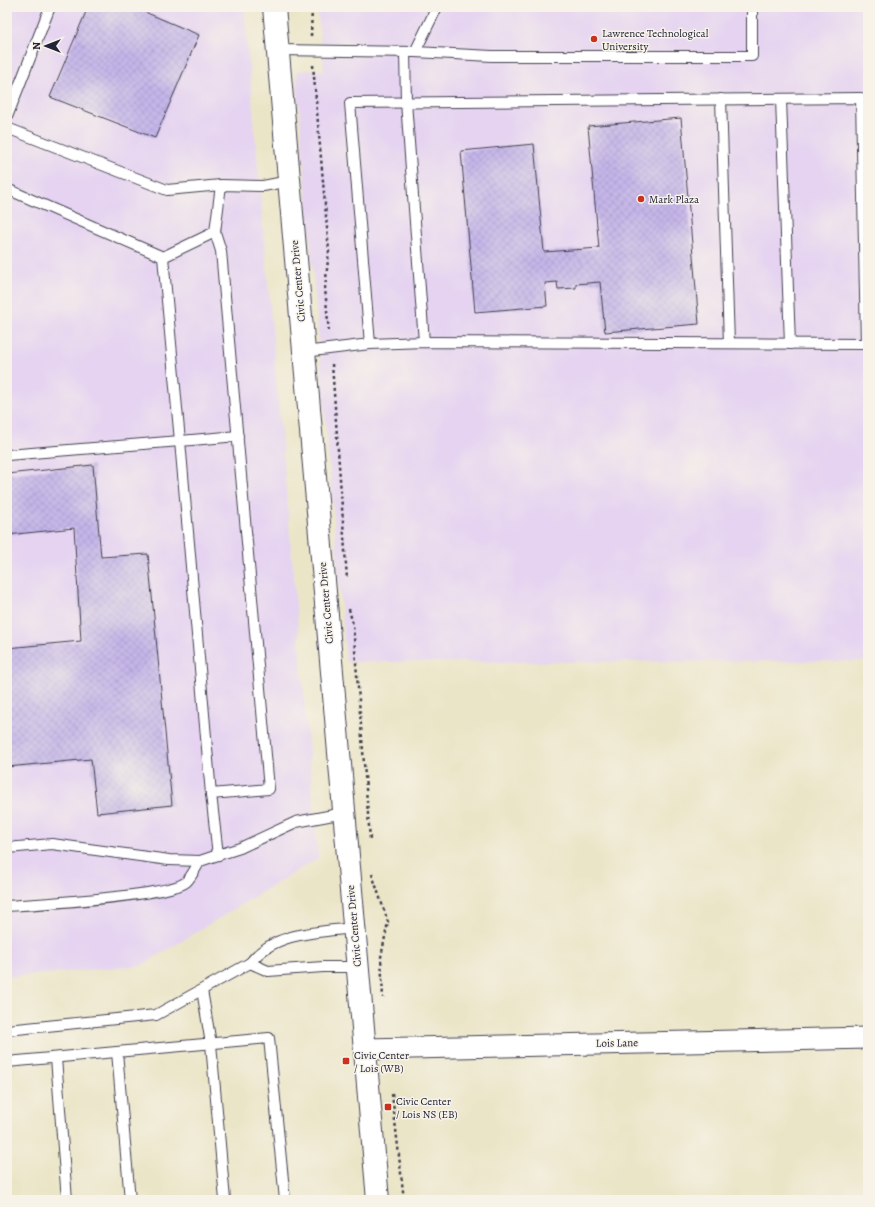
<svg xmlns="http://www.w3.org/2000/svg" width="875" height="1207" font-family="Alegreya,serif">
<defs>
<pattern id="building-cross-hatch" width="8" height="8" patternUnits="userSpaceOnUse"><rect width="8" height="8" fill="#c5b6e9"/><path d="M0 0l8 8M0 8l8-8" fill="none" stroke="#a99cc9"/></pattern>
</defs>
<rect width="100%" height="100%" fill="#f7f3e8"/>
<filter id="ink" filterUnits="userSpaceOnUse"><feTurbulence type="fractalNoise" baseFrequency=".025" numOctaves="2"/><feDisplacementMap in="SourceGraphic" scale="8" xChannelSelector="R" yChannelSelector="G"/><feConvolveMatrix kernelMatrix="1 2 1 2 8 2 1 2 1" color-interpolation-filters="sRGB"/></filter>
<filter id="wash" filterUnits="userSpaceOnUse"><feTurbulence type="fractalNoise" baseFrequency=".012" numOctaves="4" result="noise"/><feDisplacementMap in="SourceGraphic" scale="16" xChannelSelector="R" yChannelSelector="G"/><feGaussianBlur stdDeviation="0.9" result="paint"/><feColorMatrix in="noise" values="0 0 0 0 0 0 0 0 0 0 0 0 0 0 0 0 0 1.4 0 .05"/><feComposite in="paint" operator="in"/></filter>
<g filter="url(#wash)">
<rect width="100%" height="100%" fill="#ebe5c8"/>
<g fill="#e5d3f1">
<polygon points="7,7 244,7 318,858 142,965 7,977"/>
<polygon points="317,7 868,7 868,661 346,662 296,71 324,70"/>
</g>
<g id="blocks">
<g fill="url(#building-cross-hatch)">
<polygon points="88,7 133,7 199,35 155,138 50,97"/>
<polygon points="681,118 699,324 605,332 600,282 576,284 576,288 558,289 557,282 545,283 547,306 475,312 461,151 534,144 544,252 599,248 588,126"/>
<polygon points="93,465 101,557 148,554 172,805 97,813 91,759 7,767 7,648 81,641 74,528 7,535 7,474"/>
</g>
</g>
</g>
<g filter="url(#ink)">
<use href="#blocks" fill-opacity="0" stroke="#403f50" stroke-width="1"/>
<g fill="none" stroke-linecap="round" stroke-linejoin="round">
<g stroke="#403f50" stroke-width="12">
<g id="service">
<polyline points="278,50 415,52 492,56 752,56 752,7"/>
<polyline points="405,52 406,102 424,342"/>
<polyline points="415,52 437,7"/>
<polyline points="721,99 729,343"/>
<polyline points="781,99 790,344"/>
<polyline points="7,117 50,7"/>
<polyline points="7,128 167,190 221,185"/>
<polyline points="7,189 163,257 180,441 7,455"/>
<polyline points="163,257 215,232 221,185 263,186 289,181"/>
<polyline points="304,352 370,344 424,342 866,344 861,98 350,103 370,344"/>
<polyline points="238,436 180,441 211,794 218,855 240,848 296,822 344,813"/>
<polyline points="211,794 269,789 221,251 215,232"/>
<polyline points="7,848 52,844 169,860 200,861 218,855"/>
<path d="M7 906C36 904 170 896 186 882 192 876 196 867 200 861"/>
<polyline points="250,963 268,971 323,967 357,967"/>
<polyline points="202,990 211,1044 225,1200"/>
<path d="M7 1030 156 1015 250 963C273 932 318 932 354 928"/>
<polyline points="117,1052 130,1200"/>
<polyline points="56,1058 67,1200"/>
<polyline points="7,1062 269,1038 285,1200"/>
</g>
</g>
<g stroke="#403f50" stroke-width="23">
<polyline id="minor" points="365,1049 868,1038"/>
</g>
<g stroke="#403f50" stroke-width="24">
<polyline id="tertiary" points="274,7 378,1200"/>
</g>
<g stroke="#403f50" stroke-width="2.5" stroke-dasharray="3 3" stroke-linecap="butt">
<polyline points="7,12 9,7"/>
<polyline points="311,36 312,7"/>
<polyline points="313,65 329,251 325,288 329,333"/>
<polyline points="332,364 347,579"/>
<polyline points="349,609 353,625 370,839"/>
<polyline points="372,874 388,922 381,957 383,998"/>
<polyline points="392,1094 404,1200"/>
</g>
<use href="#service" stroke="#fff" stroke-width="10"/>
<use href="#minor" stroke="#fff" stroke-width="21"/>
<use href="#tertiary" stroke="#fff" stroke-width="22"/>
</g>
</g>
<g fill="#c8321e" stroke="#f7f3e8" stroke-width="1.5">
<circle cx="594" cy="39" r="4"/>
<circle cx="641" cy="199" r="4"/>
<rect x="342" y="1057" width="8" height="8" rx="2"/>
<rect x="384" y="1103" width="8" height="8" rx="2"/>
</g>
<g text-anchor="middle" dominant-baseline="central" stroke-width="3" stroke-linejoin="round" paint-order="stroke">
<g font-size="11" fill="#22223b" stroke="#f7f3e8" text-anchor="start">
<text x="602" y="33">Lawrence Technological<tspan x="602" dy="13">University</tspan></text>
<text x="649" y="199">Mark Plaza</text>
<text x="354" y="1055">Civic Center<tspan x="354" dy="13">/ Lois (WB)</tspan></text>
<text x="396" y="1101">Civic Center<tspan x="396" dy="13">/ Lois NS (EB)</tspan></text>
</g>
<g font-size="11" fill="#22223b" stroke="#f7f3e8">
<text transform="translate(298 281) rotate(-95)">Civic Center Drive</text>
<text transform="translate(326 603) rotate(-95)">Civic Center Drive</text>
<text transform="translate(354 926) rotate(-95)">Civic Center Drive</text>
<text transform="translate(617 1043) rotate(-1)">Lois Lane</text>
</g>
</g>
<rect width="875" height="1207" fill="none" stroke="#f7f3e8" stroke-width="24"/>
<g transform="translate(46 46) rotate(270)" stroke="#f7f3e8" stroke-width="3" paint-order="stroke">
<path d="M0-3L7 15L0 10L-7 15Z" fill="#22223b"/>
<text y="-6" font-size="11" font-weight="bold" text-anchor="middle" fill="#22223b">N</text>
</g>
</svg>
